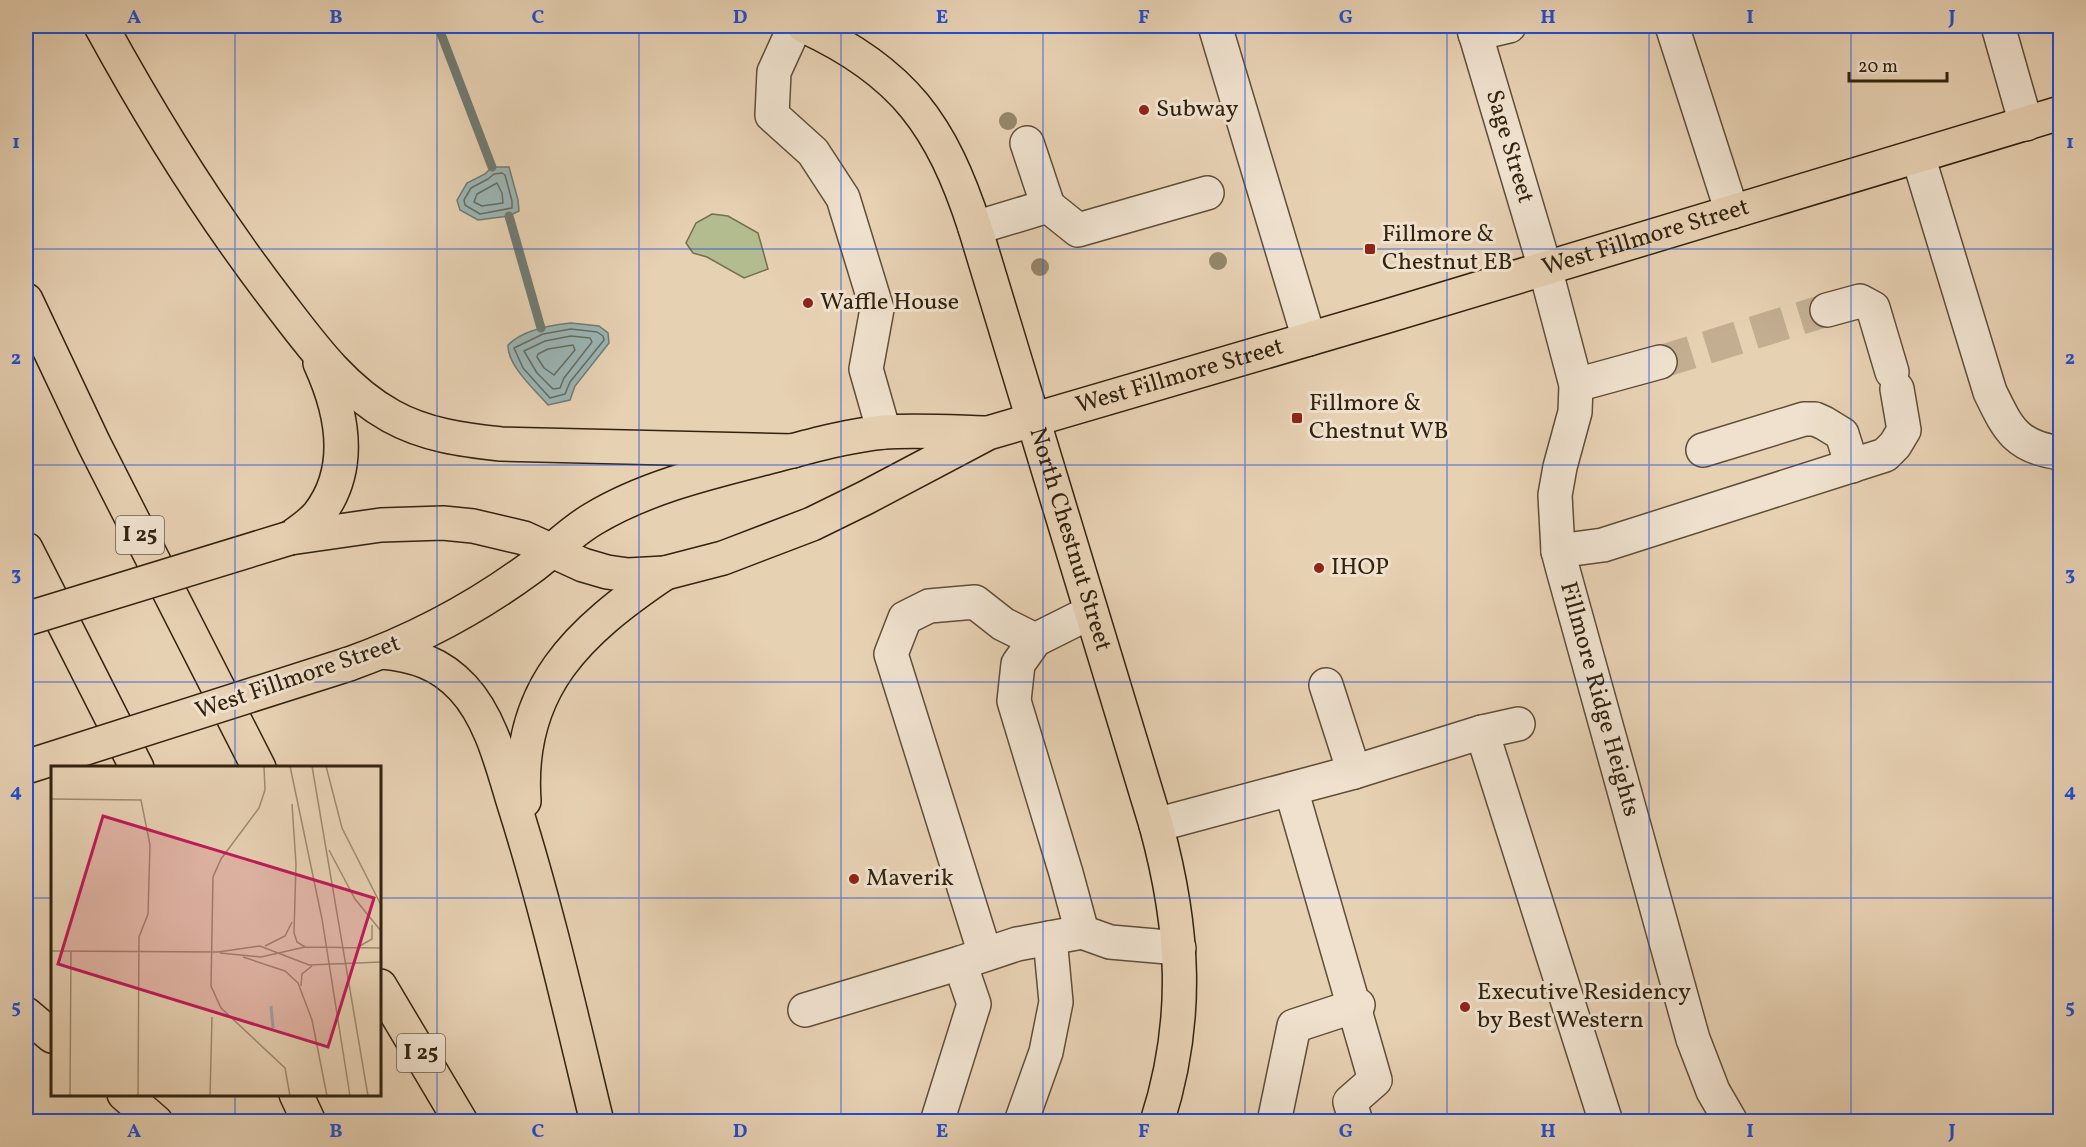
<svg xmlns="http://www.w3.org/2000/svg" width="2086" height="1147" font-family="Vollkorn,serif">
<rect width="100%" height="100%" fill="#e7d1b3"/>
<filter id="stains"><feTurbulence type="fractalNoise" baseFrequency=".00333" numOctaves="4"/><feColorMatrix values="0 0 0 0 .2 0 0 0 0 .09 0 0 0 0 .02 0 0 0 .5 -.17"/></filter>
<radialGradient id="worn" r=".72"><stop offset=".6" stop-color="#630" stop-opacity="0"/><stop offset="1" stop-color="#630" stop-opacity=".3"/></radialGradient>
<polygon fill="#b3bc8e" stroke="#72704e" stroke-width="1.5" points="712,214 728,216 758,233 768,269 744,278 707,257 693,253 686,243 696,223"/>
<g fill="#9ab5b5" stroke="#707b73" stroke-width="1.5">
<polygon points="492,167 509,167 518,200 519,211 509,216 478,220 460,210 457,200 467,183 485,174"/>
<path d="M571 323 599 326 608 333 609 343 575 386 570 400 548 405C535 390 507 365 508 345 523 330 550 325 571 323Z"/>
</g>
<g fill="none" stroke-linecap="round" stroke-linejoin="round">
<g stroke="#666c62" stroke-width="1.5">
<polygon points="502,173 505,175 512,201 512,208 480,214 465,205 464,200 471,188 488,179 494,174"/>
<polygon points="497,183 502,193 503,203 482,206 474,202 477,194"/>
<polygon points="571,329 597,332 603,336 604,340 570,382 565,394 550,398 523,368 514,348 543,334"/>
<polygon points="571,336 590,338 592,342 564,378 560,388 553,389 537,373 524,351 545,341"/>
<polygon points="573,345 575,350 554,375 544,368 537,357 538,354 548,349"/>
</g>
<g stroke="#707b73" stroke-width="9">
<polyline points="438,26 492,167"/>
<polyline points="509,216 541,328"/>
</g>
<polyline stroke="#c3ae92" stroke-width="33" stroke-dasharray="33 16" stroke-linecap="butt" points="1660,362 1827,310"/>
<g stroke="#5f4e38" stroke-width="36">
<g id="minor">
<polyline points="795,26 774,72 772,115 813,152 843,198 877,309 866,369 884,432"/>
<polyline points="1215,26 1309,339"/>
<path id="s1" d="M1473 26 1545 268 1576 385 1575 412 1560 467 1555 495 1558 551 1563 570 1693 1039 1713 1091 1731 1122"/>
<polyline points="1672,26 1732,212"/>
<polyline points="1998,26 2026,124"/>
<polyline points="1475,34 1509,26"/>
<polyline points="1027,143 1048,206"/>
<path d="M1918 156 1990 392C2008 429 2016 447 2060 453"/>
<polyline points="975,228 1048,206 1078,230 1207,193"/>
<polyline points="1827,310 1860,301 1873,308 1892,372"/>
<polyline points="1576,385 1660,362"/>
<polyline points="1703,450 1804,419 1815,419 1824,423 1842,434 1852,466"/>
<polyline points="1558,551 1603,545 1885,455 1895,445 1904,430 1897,389"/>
<polyline points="1091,612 1035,640 1018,664 1014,701 1066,873 1082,932 1110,942 1179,948"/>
<polyline points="1326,685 1354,772"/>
<polyline points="1482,732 1606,1122"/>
<polyline points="1291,789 1375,1080 1350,1102 1356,1122"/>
<polyline points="1156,825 1354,772 1482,732 1518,724"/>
<polyline points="985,954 891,654 905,618 929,606 975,602 1003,624 1035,640"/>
<polyline points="805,1010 960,963"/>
<polyline points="937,1122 974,1004 960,963 1017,944 1082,932"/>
<polyline points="1021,1122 1046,1052 1056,1002 1050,938"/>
<polyline points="1274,1122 1294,1026 1358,1005"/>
</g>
</g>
<g stroke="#32230f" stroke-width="36">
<g id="major">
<path id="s2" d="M804 26C904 72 942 126 975 228L1156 825C1184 927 1190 1020 1157 1122"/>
<path id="s3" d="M290 538 381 525 443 523 473 526 524 538 583 565 607 572 628 575 665 573 723 558 812 524 865 498 988 433 1384 317 2060 113"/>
<path d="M349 664C414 641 473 610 529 569 551 553 569 533 593 519 646 487 710 472 769 457 807 447 845 436 884 432 917 430 951 432 984 433"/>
</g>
</g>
<g stroke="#32230f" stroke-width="36">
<g id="highway">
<path d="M101 26C154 123 212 216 280 304 312 346 344 390 391 416 425 435 463 440 501 444L793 451"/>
<polyline points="26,300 94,444 259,768"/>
<path d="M290 538C300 531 311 524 319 514 354 468 342 411 320 363"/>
<polyline points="26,549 137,768"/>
<path d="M382 652C414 655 440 663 463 688 491 718 502 765 514 804 547 908 571 1015 597 1122"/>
<path d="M524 801C516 688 579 631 665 573"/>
<polyline points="380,986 461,1122"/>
<polyline points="26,1014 52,1036"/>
<polyline points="124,1094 156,1122"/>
<polyline points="296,1094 309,1122"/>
</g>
</g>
<use href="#minor" stroke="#efe1ce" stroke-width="33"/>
<use href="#major" stroke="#e7d1b3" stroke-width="33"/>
<use href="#highway" stroke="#e7d1b3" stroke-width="33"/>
<g stroke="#32230f" stroke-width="36" stroke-linecap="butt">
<g id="major-bridge">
<polyline points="26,619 290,538"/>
<polyline points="26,767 349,664"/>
</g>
</g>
<use href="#major-bridge" stroke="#e7d1b3" stroke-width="33"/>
</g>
<g fill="#95866a">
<circle cx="1008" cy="121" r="9"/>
<circle cx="1218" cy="261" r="9"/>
<circle cx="1040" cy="267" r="9"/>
</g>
<path fill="none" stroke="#1d4ed8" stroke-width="1.5" stroke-opacity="0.55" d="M235 26V768M437 26V1122M639 26V1122M841 26V1122M1043 26V1122M1245 26V1122M1447 26V1122M1649 26V1122M1851 26V1122M26 249H2060M26 465H2060M26 682H2060M26 898H52M380 898H2060M235 1094V1122"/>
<g fill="#8f2418" stroke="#efe1ce" stroke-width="2">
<circle cx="1144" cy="110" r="6"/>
<rect x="1364" y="243" width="12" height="12" rx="3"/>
<circle cx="808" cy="303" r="6"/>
<rect x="1291" y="412" width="12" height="12" rx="3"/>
<circle cx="1319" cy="568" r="6"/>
<circle cx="854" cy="879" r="6"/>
<circle cx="1465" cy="1007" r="6"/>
</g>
<g text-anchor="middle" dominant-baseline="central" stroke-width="6" stroke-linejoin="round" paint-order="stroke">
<g fill="#efe1ce" stroke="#6b5c48" stroke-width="1.5">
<rect x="116" y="516" width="48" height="38" rx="4.5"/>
<rect x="397" y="1034" width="48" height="38" rx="4.5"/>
</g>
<g font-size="22" font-weight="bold" fill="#32230f">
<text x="140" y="535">I 25</text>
<text x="421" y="1053">I 25</text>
</g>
<g font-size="24" fill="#32230f" stroke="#efe1ce" text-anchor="start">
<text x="1156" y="110">Subway</text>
<text x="1382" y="235">Fillmore &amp;<tspan x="1382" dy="28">Chestnut EB</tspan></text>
<text x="820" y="303">Waffle House</text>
<text x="1309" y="404">Fillmore &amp;<tspan x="1309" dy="28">Chestnut WB</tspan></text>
<text x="1331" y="568">IHOP</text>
<text x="866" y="879">Maverik</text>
<text x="1477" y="993">Executive Residency<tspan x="1477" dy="28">by Best Western</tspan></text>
</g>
<g font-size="24" fill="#32230f" stroke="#efe1ce">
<text stroke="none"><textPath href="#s1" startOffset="126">Sage Street</textPath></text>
<text stroke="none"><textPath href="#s3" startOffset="1424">West Fillmore Street</textPath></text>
<text stroke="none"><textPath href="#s3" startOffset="938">West Fillmore Street</textPath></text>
<text stroke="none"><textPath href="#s2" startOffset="600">North Chestnut Street</textPath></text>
<text transform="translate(298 678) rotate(-19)">West Fillmore Street</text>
<text stroke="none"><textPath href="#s1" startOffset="696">Fillmore Ridge Heights</textPath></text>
</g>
</g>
<g transform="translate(51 766)">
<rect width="330" height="330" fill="#e7d1b3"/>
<path fill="none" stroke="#9ab5b5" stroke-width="3" d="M220 240 222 262"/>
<path fill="none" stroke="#9f8b71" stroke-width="1.5" d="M213 0 214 24 208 42 170 93 162 111 160 220 170 242 234 302 239 330M239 0 271 153 299 330M261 0 317 330M275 0 291 62 330 139M0 33 90 34 99 79 97 148 88 171 87 330M241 38 245 98 243 167 246 176 254 181M278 84 304 133 330 165M214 180 234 170 241 156M307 181 321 173V159M0 185 167 186 209 180 258 199 330 196M169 187 210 191 254 181 330 182M192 191 234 205 247 217 261 254 276 330M250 220 251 208 261 200M19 330 20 185M159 330 161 251"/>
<path fill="#c2185b" fill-opacity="0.15" stroke="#c2185b" stroke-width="3" d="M52 50 323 132 277 281 7 198Z"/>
<rect width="330" height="330" fill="none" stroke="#32230f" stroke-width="3"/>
</g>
<rect width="2086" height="1147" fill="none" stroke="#e7d1b3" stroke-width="66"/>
<path d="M1849 72v9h98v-9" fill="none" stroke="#32230f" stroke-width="3"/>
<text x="1858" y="72" font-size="18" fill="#32230f" stroke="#efe1ce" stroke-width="4.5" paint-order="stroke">20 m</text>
<rect x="33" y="33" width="2020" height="1081" fill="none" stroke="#1d4ed8" stroke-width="2"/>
<g font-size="20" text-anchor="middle" font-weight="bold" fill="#1d4ed8">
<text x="134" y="23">A</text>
<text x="336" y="23">B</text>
<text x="538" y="23">C</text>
<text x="740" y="23">D</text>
<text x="942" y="23">E</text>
<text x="1144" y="23">F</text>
<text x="1346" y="23">G</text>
<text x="1548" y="23">H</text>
<text x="1750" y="23">I</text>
<text x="1952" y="23">J</text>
<text x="16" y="148">1</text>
<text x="2070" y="148">1</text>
<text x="16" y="364">2</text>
<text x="2070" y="364">2</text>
<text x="16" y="580">3</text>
<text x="2070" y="580">3</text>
<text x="16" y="797">4</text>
<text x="2070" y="797">4</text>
<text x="16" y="1013">5</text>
<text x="2070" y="1013">5</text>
<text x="134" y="1137">A</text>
<text x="336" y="1137">B</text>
<text x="538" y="1137">C</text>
<text x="740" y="1137">D</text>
<text x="942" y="1137">E</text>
<text x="1144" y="1137">F</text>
<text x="1346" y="1137">G</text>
<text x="1548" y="1137">H</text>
<text x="1750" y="1137">I</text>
<text x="1952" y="1137">J</text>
</g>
<rect width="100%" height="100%" filter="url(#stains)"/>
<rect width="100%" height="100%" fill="url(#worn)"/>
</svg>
